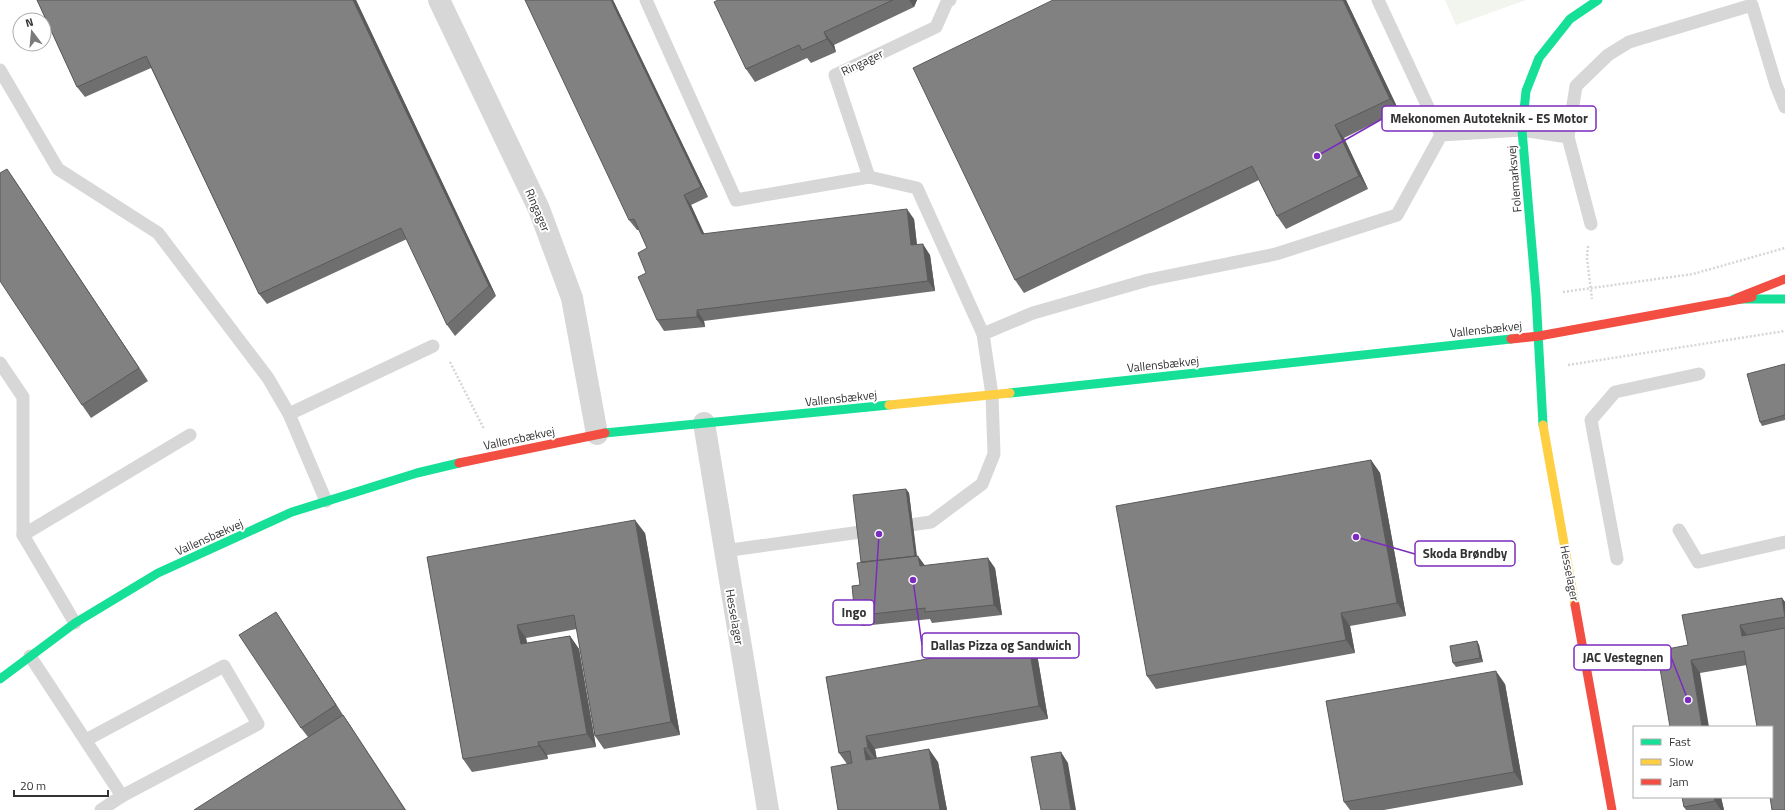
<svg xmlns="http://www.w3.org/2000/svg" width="1785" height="810" font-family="'Titillium Web',sans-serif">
<rect width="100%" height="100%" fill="#fff"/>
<polygon fill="#f1f5ed" points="1445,0 1526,0 1456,25"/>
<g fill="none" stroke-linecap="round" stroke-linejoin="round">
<g stroke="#d6d6d6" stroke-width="2.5" stroke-dasharray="2 2" stroke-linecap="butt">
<polyline points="1588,246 1587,258 1592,299"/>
<polyline points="1563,292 1693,274 1785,248"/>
<polyline points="450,362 484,429"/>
<polyline points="1568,365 1785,331"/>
</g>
<g stroke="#d7d7d7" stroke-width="13">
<polyline points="646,0 736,200 869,177 917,188 983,334 992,395 994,454 982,484 931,522 896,527"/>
<polyline points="1378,0 1441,135"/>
<polyline points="0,70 58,169 158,233 268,378 289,414 326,501"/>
<polyline points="869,177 835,75 936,27 947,2 950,0"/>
<polyline points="1591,224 1568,137 1576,86 1608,55 1629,42 1752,5 1776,85 1785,107"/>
<polyline points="983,334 1033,313 1148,280 1276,254 1397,215 1441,135 1522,130 1568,137"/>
<polyline points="0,363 23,397 23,535 75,623"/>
<polyline points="289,414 433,346"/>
<polyline points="1679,530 1698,562 1785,542"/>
<polyline points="23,535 190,435"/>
<polyline points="724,551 875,530"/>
<polyline points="1617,559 1591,420 1615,392 1699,374"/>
<polyline points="30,656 122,796 101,810"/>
<polyline points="86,740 224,666 258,724 122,796"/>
</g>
<g stroke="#d7d7d7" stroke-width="22">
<polyline points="439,0 539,209 572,298 597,434"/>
<polyline points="704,423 768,810"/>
</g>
<g stroke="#16e098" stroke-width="9">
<polyline points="1734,299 1785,299"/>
<polyline points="1010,393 1511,339"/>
<polyline points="1543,425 1536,295 1522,130 1526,91 1539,58 1570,19 1598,0"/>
<polyline points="605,433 889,405"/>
<polyline points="0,679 75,623 158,573 292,512 417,473 459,463"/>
</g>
<g stroke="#ffcf43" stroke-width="9">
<polyline points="889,405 1010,393"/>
<polyline points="1543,425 1575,605"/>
</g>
<g stroke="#f24e42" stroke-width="9">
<polyline points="1737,298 1785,279"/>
<polyline points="1511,339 1539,336 1752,297"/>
<polyline points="459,463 605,433"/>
<polyline points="1575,605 1612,810"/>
</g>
</g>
<g fill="#6f6f6f">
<polygon points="37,0 356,0 496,296 455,336 447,325 407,239 267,304 259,294 151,68 85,97 77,87"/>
<polygon points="613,0 708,197 691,205 704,234 914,219 917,245 930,255 935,291 704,321 705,327 664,331 657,320 646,273 647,248 639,230 637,230 629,220"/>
<polygon points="718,0 917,0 914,7 834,45 836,52 811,63 807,58 755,82 746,69"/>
<polygon points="1053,0 1346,0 1399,111 1344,138 1368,189 1286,229 1277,216 1259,180 1024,293 1015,280"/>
<polygon points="7,169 148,381 91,418 82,405"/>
<polygon points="1785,364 1785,420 1762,426 1760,422"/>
<polygon points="1371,460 1380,473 1406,616 1350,626 1355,653 1156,689 1147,676"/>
<polygon points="906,489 909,493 917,556 925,566 995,568 1002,615 932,623 930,619 862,626 855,616 860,585 862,563 861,562"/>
<polygon points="645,533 680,735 604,749 595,736 577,629 526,638 527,643 570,636 579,649 596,747 547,755 548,759 472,772 463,759 427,557"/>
<polygon points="1782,598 1785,602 1785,810 1747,665 1700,673 1670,727 1688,645"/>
<polygon points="276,612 343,715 352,728 308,737 301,728"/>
<polygon points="1477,641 1479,645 1483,662 1456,667 1453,663"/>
<polygon points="1037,654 1048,719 875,749 877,759 938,762 947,810 838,810 847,764 839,753 826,677"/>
<polygon points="1505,684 1523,785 1384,810 1350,810 1344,802"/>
<polygon points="1682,797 1721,797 1724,810 1686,810 1684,807"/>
</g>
<g fill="#5a5a5a">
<polygon points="353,0 356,0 496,296 489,286"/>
<polygon points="611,0 613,0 708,197 701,187"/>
<polygon points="909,0 917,0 914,7"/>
<polygon points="1343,0 1346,0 1399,111 1390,99"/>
<polygon points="824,32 834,45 836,52 827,39"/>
<polygon points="1335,125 1344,138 1368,189 1359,176"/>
<polygon points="7,169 16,182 148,381 139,368"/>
<polygon points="684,195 691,205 709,244 702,234"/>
<polygon points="907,209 914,219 918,255 911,245"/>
<polygon points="923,244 930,255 935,291 928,281"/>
<polygon points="697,310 704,321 705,327 697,317"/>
<polygon points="1371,460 1380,473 1406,616 1397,603"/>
<polygon points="906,489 909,493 917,560 915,556"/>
<polygon points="635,520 645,533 680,735 671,722"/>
<polygon points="918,556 926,567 920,566"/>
<polygon points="988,558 995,568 1002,615 994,605"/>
<polygon points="1782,598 1785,602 1785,616"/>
<polygon points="276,612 283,623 343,715 336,705"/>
<polygon points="1341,613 1350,626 1355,653 1346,640"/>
<polygon points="517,625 526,638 530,657 521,644"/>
<polygon points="1740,625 1749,638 1742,636"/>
<polygon points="570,636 579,649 596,747 587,734"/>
<polygon points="1028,641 1037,654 1048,719 1039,706"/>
<polygon points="1477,641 1479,645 1483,662 1480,658"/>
<polygon points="1691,660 1700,673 1709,727 1702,727"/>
<polygon points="1496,671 1505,684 1523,785 1514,772"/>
<polygon points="343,715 352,728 406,810 405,810"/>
<polygon points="866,736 875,749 877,761 868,748"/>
<polygon points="538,742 547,755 548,759 539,746"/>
<polygon points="864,748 873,761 866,760"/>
<polygon points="929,749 938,762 947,810 940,810"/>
<polygon points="1061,752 1068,763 1076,810 1071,810"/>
<polygon points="1714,797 1721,797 1724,810 1721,810 1715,801"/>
</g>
<g fill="#818181" stroke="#5a5a5a">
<polygon points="37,0 353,0 489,286 447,325 401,228 259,294 146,56 77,87"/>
<polygon points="525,0 611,0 701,187 684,195 702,234 907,209 911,245 923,244 928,281 697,310 697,317 657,320 638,277 646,273 638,253 647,248 634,219 629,220"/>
<polygon points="718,0 893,0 824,32 827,39 802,50 799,45 746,69 714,2"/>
<polygon points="1053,0 1343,0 1390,99 1335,125 1359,176 1277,216 1252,166 1015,280 913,68"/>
<polygon points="7,169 139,368 82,405 0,281 0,173"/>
<polygon points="1785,364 1785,415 1760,422 1747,374"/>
<polygon points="1371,460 1397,603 1341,613 1346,640 1147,676 1116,506"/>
<polygon points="906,489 915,556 861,562 853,495"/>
<polygon points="635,520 671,722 595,736 574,615 517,625 521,644 570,636 587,734 538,742 539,746 463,759 427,557"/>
<polygon points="918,556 920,566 988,558 994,605 925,612 925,608 855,616 852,586 860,585 857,563"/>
<polygon points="1782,598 1785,617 1740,625 1742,636 1785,628 1785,810 1772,810 1770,797 1772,797 1772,727 1757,727 1744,651 1691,660 1702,727 1670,727 1657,651 1688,645 1682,615"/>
<polygon points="276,612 336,705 301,728 239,635"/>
<polygon points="1028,641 1039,706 866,736 868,748 864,748 866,760 929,749 940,810 838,810 831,767 852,763 850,751 839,753 826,677"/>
<polygon points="1477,641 1480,658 1453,663 1450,646"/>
<polygon points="1496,671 1514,772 1344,802 1326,701"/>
<polygon points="343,715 405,810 194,810"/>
<polygon points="1061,752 1071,810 1041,810 1031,757"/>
<polygon points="1682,797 1714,797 1715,801 1684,807"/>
</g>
<g text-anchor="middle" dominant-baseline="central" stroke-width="4" stroke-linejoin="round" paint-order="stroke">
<g font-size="12" fill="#333" stroke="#fff">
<text transform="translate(862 62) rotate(-26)">Ringager</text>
<text transform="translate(1514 179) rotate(-95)">Folemarksvej</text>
<text transform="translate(538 210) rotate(67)">Ringager</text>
<text transform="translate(1486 329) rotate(-6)">Vallensbækvej</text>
<text transform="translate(1163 364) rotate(-6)">Vallensbækvej</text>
<text transform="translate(841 398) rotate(-6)">Vallensbækvej</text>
<text transform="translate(519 438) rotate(-12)">Vallensbækvej</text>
<text transform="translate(209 537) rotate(-24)">Vallensbækvej</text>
<text transform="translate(1570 573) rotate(79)">Hesselager</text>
<text transform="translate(735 617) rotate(80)">Hesselager</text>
</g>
</g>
<path fill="none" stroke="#7b2cbf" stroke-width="1.5" d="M1317 156L1382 119M1356 537L1415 554M879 534L874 612M913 580L922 645M1688 700L1671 657"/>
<g fill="#7b2cbf" stroke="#fff" stroke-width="1.5">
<circle cx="1317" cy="156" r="4"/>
<circle cx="1356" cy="537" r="4"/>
<circle cx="879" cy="534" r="4"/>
<circle cx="913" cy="580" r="4"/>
<circle cx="1688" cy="700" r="4"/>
</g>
<g fill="#fff" stroke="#7b2cbf" stroke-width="1.5">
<rect x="1382" y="106" width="214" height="25" rx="4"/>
<rect x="1415" y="541" width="100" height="25" rx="4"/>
<rect x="833" y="600" width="41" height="25" rx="4"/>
<rect x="922" y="633" width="157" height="25" rx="4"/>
<rect x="1574" y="645" width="97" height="25" rx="4"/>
</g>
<g font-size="13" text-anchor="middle" font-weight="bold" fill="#333">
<text x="1489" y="123">Mekonomen Autoteknik - ES Motor</text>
<text x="1465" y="558">Skoda Brøndby</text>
<text x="854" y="617">Ingo</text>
<text x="1001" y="650">Dallas Pizza og Sandwich</text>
<text x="1623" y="662">JAC Vestegnen</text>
</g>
<rect x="1633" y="726" width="140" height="72" fill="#ffffff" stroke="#adadad"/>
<rect x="1641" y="739" width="20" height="6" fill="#16e098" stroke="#adadad"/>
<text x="1669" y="746" font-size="12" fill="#333333">Fast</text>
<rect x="1641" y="759" width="20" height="6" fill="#ffcf43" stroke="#adadad"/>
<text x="1669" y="766" font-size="12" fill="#333333">Slow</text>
<rect x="1641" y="779" width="20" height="6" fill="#f24e42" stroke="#adadad"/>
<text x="1669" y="786" font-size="12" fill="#333333">Jam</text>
<g transform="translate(32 32) rotate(344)"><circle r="19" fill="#ffffff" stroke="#adadad"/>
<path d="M0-3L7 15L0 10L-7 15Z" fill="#7a7a7a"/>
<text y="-6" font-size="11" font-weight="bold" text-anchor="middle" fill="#333333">N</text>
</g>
<path d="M14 790v6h94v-6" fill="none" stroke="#333333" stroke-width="2"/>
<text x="20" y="790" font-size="12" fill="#333333" stroke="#ffffff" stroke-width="3" paint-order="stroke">20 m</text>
</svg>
